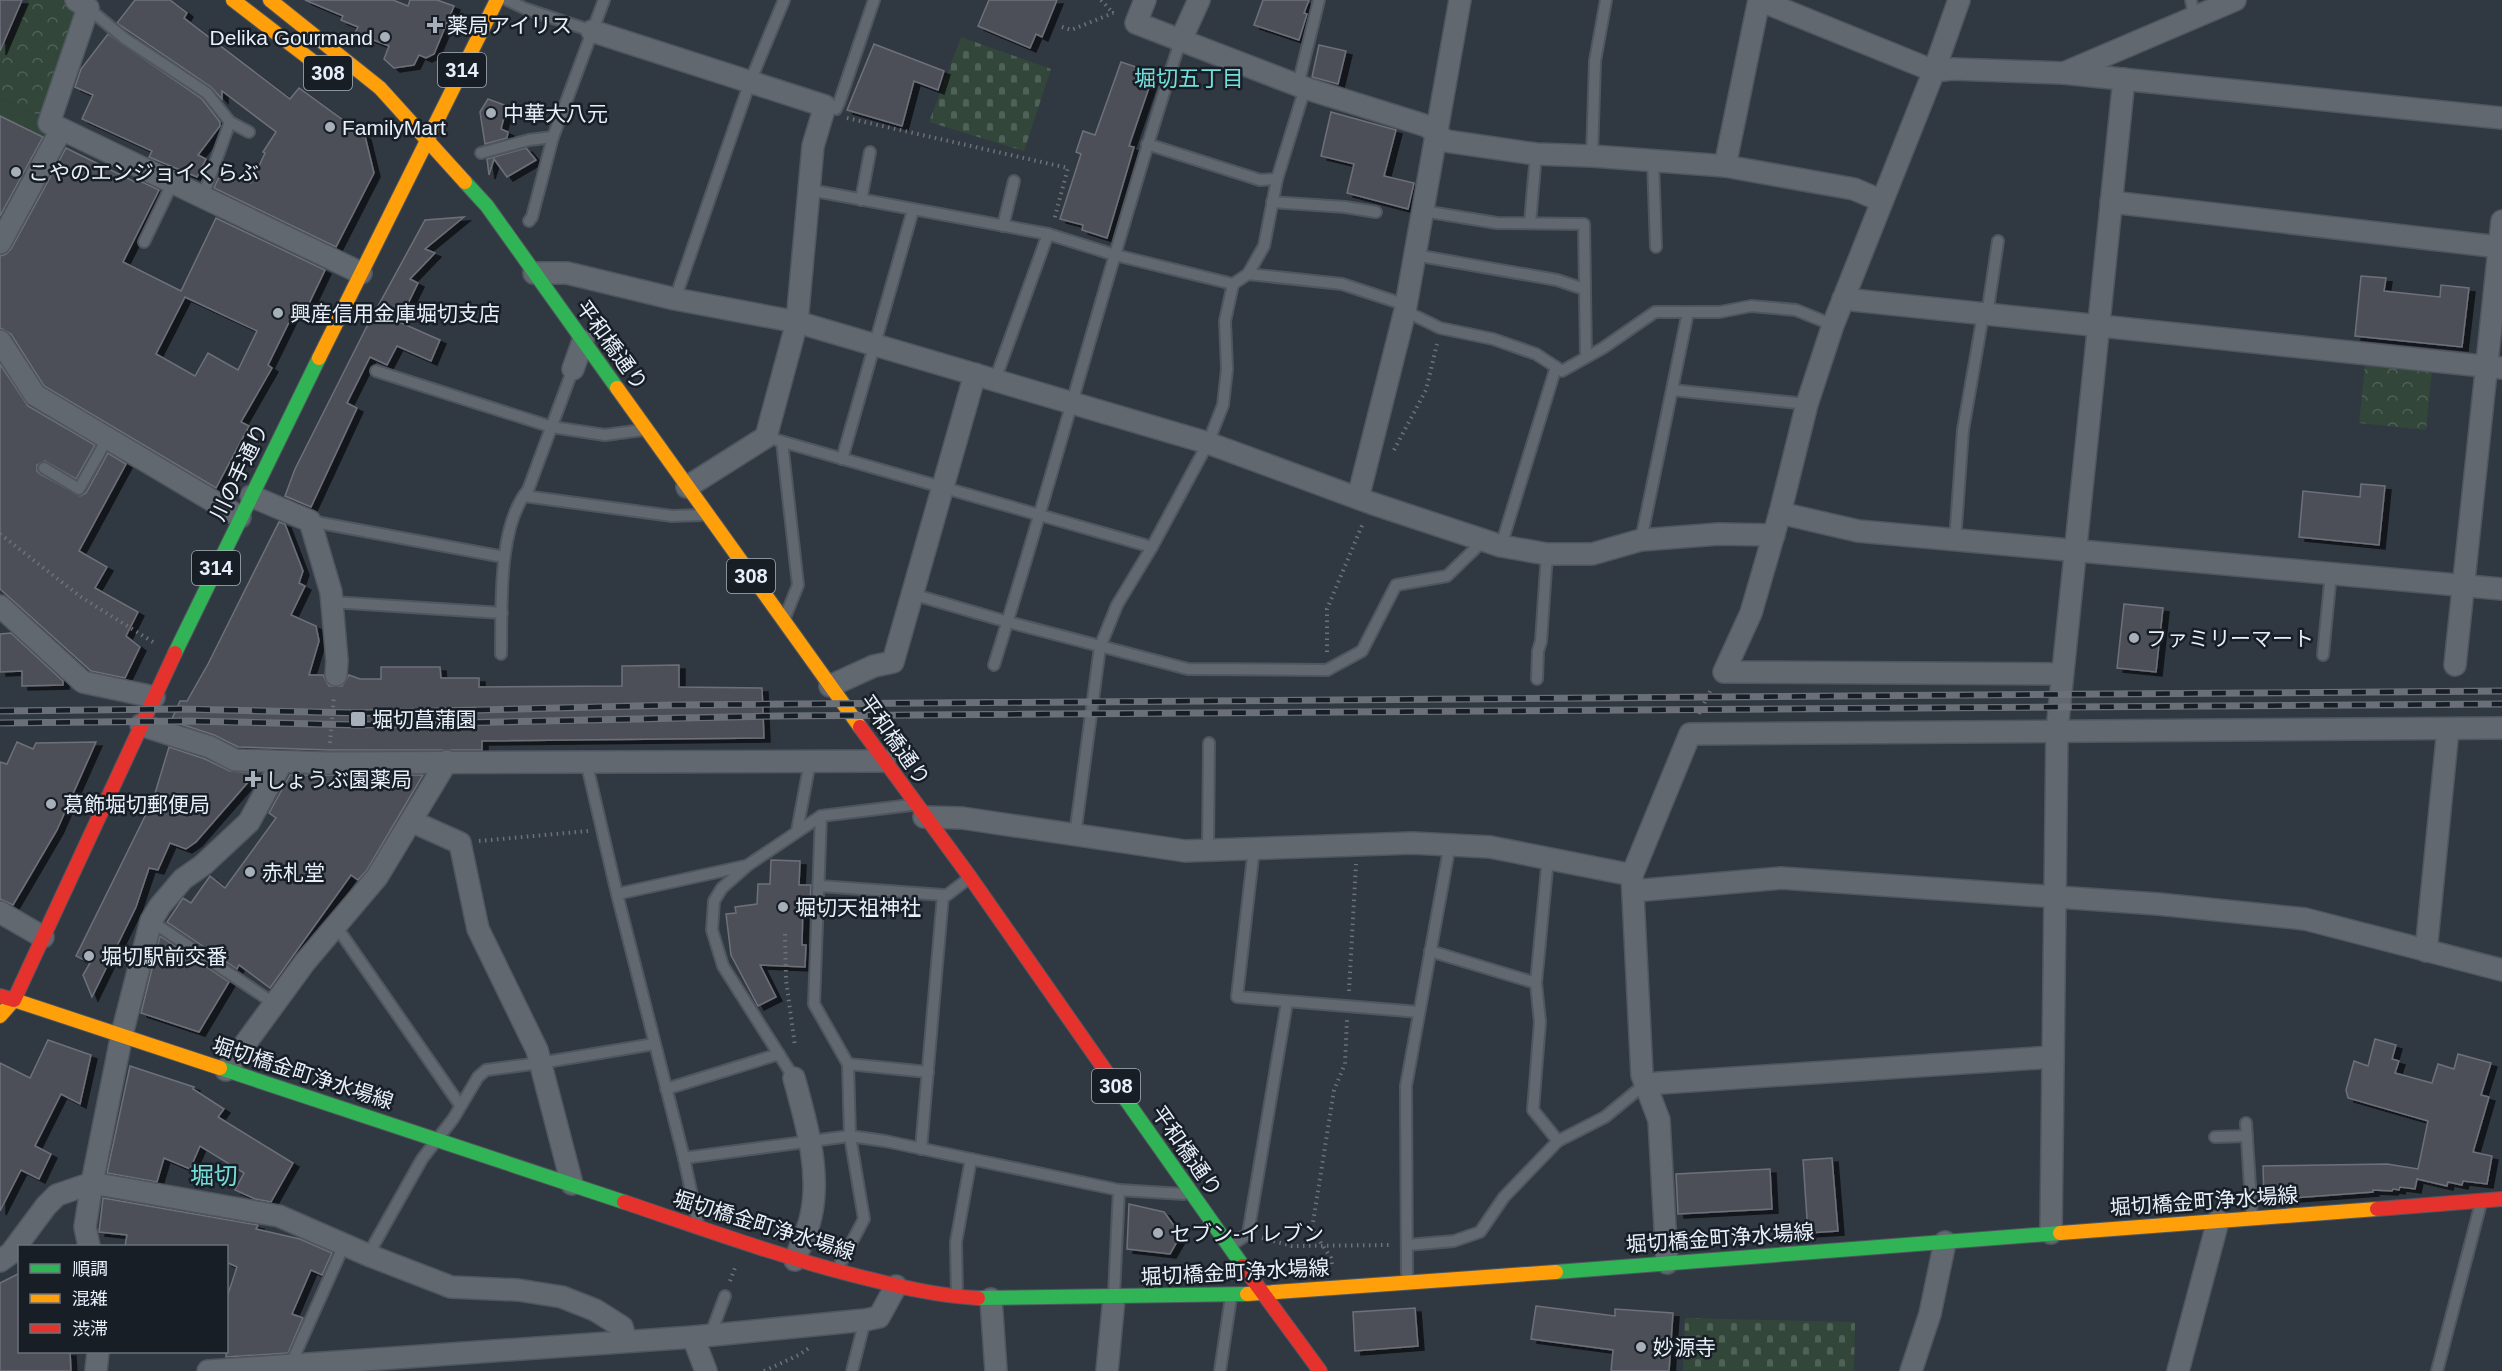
<svg xmlns="http://www.w3.org/2000/svg" width="2502" height="1371" font-family="Arial,'Noto Sans JP',sans-serif">
<defs>
<pattern id="cemetery-stones" width="16" height="16" patternUnits="userSpaceOnUse" patternTransform="scale(1.5)"><rect width="16" height="16" fill="#32463a"/><path d="M2 7V4a2 2 0 0 1 4 0v3zM10 15v-3a2 2 0 0 1 4 0v3z" fill="#506157"/></pattern>
<pattern id="park-crowns" width="20" height="18" patternUnits="userSpaceOnUse" patternTransform="scale(1.5)"><rect width="20" height="18" fill="#32463a"/><path d="M2 6a3 3 0 1 1 6 0M12 15a3 3 0 1 1 6 0" fill="none" stroke="#506157"/></pattern>
<filter id="shadow"><feDropShadow dx="6" dy="4" stdDeviation="0" flood-color="#0009"/></filter>
</defs>
<rect width="100%" height="100%" fill="#303842"/>
<g fill="url(#cemetery-stones)">
<polygon points="961,37 1051,69 1024,151 929,122"/>
<polygon points="1685,1318 1855,1322 1854,1371 1683,1371"/>
</g>
<g fill="url(#park-crowns)">
<polygon points="29,0 64,0 78,14 80,26 40,116 0,98 0,43 10,46"/>
<polygon points="2365,365 2432,371 2426,430 2359,423"/>
</g>
<polygon fill="#32463a" points="0,98 44,118 48,139 0,234"/>
<g fill="#4e5058" stroke="#6e7079" stroke-width="1.5" fill-rule="evenodd" filter="url(#shadow)">
<polygon points="0,0 22,0 0,51"/>
<polygon points="135,0 170,0 187,13 184,18 290,99 299,88 365,136 374,173 336,247 214,188 222,170 251,183 265,153 263,152 276,132 222,91 222,99 211,87 117,23"/>
<polygon points="305,0 393,0 408,6 410,0 437,0 454,6 434,54 426,58 419,55 414,65 394,68 384,59 389,46 355,33 358,27 341,20 343,16"/>
<polygon points="989,0 1057,0 1042,37 1036,34 1030,48 978,26"/>
<polygon points="1263,0 1309,0 1304,13 1307,14 1299,40 1254,25"/>
<polygon points="108,34 202,99 220,122 220,126 198,155 206,159 197,177 149,157 152,151 82,119 93,95 75,87 81,69"/>
<polygon points="874,44 944,71 938,90 914,81 902,126 847,110"/>
<polygon points="1319,45 1346,51 1338,84 1312,77"/>
<polygon points="1121,62 1154,73 1129,146 1134,147 1107,238 1082,230 1083,225 1060,219 1081,154 1076,152 1083,131 1095,135"/>
<polygon points="488,99 507,106 501,129 508,132 507,138 485,144 480,112"/>
<polygon points="1331,112 1396,130 1384,176 1414,183 1408,209 1347,193 1354,164 1321,156"/>
<polygon points="0,116 43,137 0,216"/>
<path d="M66 148 137 183 138 180 159 190 123 262 181 291 216 218 325 270 305 312 296 308 268 365 272 368 241 422 249 426 216 488 44 386 11 334 0 328V256L6 254 11 249ZM185 297 257 331 238 370 208 353 195 376 156 354Z"/>
<polygon points="526,148 536,160 507,177 494,159 489,175 487,159"/>
<polygon points="464,217 425,249 435,253 410,279 418,283 399,322 440,340 431,361 397,346 387,365 370,357 347,403 357,408 311,507 285,496 295,469 366,328 425,220"/>
<polygon points="2361,276 2386,278 2384,291 2440,297 2441,285 2469,288 2462,347 2355,336"/>
<polygon points="0,364 28,406 95,445 76,479 45,461 37,465 37,471 40,474 80,496 86,493 108,453 126,464 79,551 107,567 95,588 138,612 126,636 140,647 125,678 91,671 0,589"/>
<polygon points="2361,484 2385,486 2379,545 2299,537 2303,491 2360,497"/>
<polygon points="279,522 285,524 303,571 299,583 305,586 291,615 316,626 319,641 309,675 323,675 329,686 342,686 349,675 360,679 381,679 381,667 440,667 441,678 479,678 479,687 622,686 622,666 679,665 679,687 762,688 764,738 482,741 482,750 328,750 238,747 214,735 171,721 180,701 187,701 208,664"/>
<polygon points="2124,604 2163,608 2156,672 2117,668"/>
<polygon points="11,633 63,681 63,685 22,686 22,671 0,672 0,634"/>
<polygon points="17,742 33,749 36,743 96,742 57,830 13,905 0,899 0,762 7,764"/>
<polygon points="169,747 205,759 230,771 256,773 196,842 186,849 170,843 158,870 149,868 136,907 92,997 83,975 90,963 76,956 153,800"/>
<polygon points="290,775 423,775 367,870 358,880 351,875 270,988 239,965 237,969 167,922 183,898 191,903 210,876 225,888 276,818 269,813"/>
<polygon points="771,860 800,861 799,885 811,885 810,902 803,902 802,945 806,945 805,967 760,965 776,997 758,1006 731,955 726,914 736,913 735,907 757,904 758,884 770,884"/>
<polygon points="160,936 229,982 199,1032 141,1013"/>
<polygon points="2375,1039 2396,1045 2392,1059 2399,1061 2395,1073 2432,1083 2438,1064 2454,1069 2458,1054 2491,1063 2481,1095 2489,1097 2473,1152 2492,1156 2487,1184 2463,1181 2462,1185 2448,1182 2447,1186 2417,1179 2415,1189 2400,1187 2399,1190 2393,1189 2392,1191 2373,1190 2373,1192 2264,1200 2263,1166 2387,1164 2418,1169 2428,1121 2348,1098 2346,1090 2354,1061 2368,1066"/>
<polygon points="48,1040 91,1055 80,1104 61,1094 35,1146 51,1154 39,1179 21,1170 0,1211 0,1063 30,1078"/>
<polygon points="130,1066 194,1087 193,1089 224,1109 218,1117 293,1163 271,1202 255,1199 235,1190 244,1173 200,1146 190,1169 164,1158 157,1182 107,1173"/>
<polygon points="1832,1158 1838,1231 1808,1233 1803,1160"/>
<polygon points="1770,1169 1772,1209 1678,1214 1676,1174"/>
<polygon points="103,1198 258,1225 256,1229 300,1239 332,1253 322,1275 311,1270 292,1314 303,1318 288,1353 226,1357 226,1300 237,1267 226,1262 226,1246 125,1246 127,1235 99,1232"/>
<polygon points="1129,1204 1164,1212 1181,1235 1170,1254 1127,1249"/>
<polygon points="20,1273 20,1352 70,1352 71,1371 0,1371 0,1283"/>
<polygon points="1536,1306 1615,1316 1615,1309 1673,1313 1669,1371 1611,1371 1613,1350 1531,1339"/>
<polygon points="1415,1308 1418,1346 1355,1351 1353,1312"/>
</g>
<g fill="none" stroke-linecap="round" stroke-linejoin="round">
<g stroke="#4f565f" stroke-width="14">
<g id="lane">
<polyline points="507,0 526,9 592,31"/>
<polyline points="2191,0 2194,16"/>
<polyline points="88,8 124,38 207,93 230,122 203,196"/>
<polyline points="1298,85 1319,0"/>
<polyline points="825,106 836,109 839,103 874,0"/>
<polyline points="230,122 249,132"/>
<polyline points="1147,144 1260,180 1277,179"/>
<polyline points="481,153 529,140 553,137"/>
<polyline points="1592,156 1595,61 1606,0"/>
<polyline points="1653,160 1656,247"/>
<polyline points="810,190 1048,234 1115,255 1233,284"/>
<polyline points="861,200 870,152"/>
<polyline points="1272,202 1345,207 1376,212"/>
<polyline points="1423,211 1497,223 1584,224 1586,357"/>
<polyline points="529,221 532,217 553,137 604,0"/>
<polyline points="1530,223 1536,154"/>
<polyline points="1003,226 1014,181"/>
<polyline points="144,242 173,182"/>
<polyline points="1415,255 1557,280 1584,289"/>
<polyline points="1248,274 1342,284 1397,302 1405,311 1440,328 1493,339 1536,354 1562,371 1603,348 1655,312 1720,312 1751,306 1796,310 1833,325"/>
<polyline points="675,299 750,82 784,0"/>
<polyline points="1987,315 1998,241"/>
<polyline points="376,371 552,427 605,435 642,430"/>
<polyline points="995,380 1048,234"/>
<polyline points="1672,390 1807,404"/>
<polyline points="766,437 1152,547"/>
<polyline points="782,442 798,585 786,615"/>
<polyline points="842,459 913,210"/>
<polyline points="44,468 79,489 107,439"/>
<polyline points="524,496 672,516 702,515"/>
<polyline points="310,521 504,557"/>
<polyline points="1641,540 1688,312"/>
<polyline points="1955,541 1963,430 1983,315"/>
<polyline points="1501,546 1556,367"/>
<polyline points="912,594 1008,622 1188,669 1327,670 1362,651 1396,585 1447,576 1484,540"/>
<polyline points="332,602 502,613"/>
<path d="M501 654C502 608 497 527 528 490L573 369"/>
<polyline points="2323,655 2331,573"/>
<path d="M994 665C1059 458 1113 248 1180 42"/>
<polyline points="1537,679 1538,651 1541,641 1547,554"/>
<polyline points="586,761 617,894 684,1158 698,1224"/>
<polyline points="821,816 814,1004 848,1064 850,1136 864,1219 837,1270"/>
<polyline points="797,831 810,762"/>
<polyline points="1075,835 1100,647 1117,605 1152,547 1208,443 1223,405 1227,369 1225,321 1233,284 1248,274 1264,246 1277,179 1305,88"/>
<polyline points="1254,848 1237,997 1419,1012"/>
<polyline points="1208,849 1209,743"/>
<polyline points="1548,858 1536,983 1540,1022 1533,1110 1558,1141"/>
<polyline points="820,886 943,895 921,1149"/>
<polyline points="617,894 745,866"/>
<polyline points="943,895 947,895 968,879"/>
<polyline points="151,921 275,1004"/>
<polyline points="336,926 460,1105"/>
<polyline points="1430,951 1536,983"/>
<polyline points="848,1064 928,1072"/>
<polyline points="794,1078 723,966 712,930 714,901 722,888 748,865 821,816 911,805"/>
<polyline points="666,1089 779,1054"/>
<polyline points="2246,1123 2252,1218"/>
<polyline points="2215,1137 2247,1136"/>
<polyline points="684,1158 850,1136 885,1141 1119,1190 1184,1194"/>
<polyline points="1231,1245 1248,1234 1287,1002"/>
<polyline points="1407,1245 1454,1241 1480,1232 1504,1197 1558,1141 1605,1117 1645,1084"/>
<polyline points="368,1255 422,1159 453,1119 478,1077 486,1070 540,1063 654,1044"/>
<polyline points="1407,1282 1406,1086 1450,844"/>
<polyline points="1114,1294 1119,1190"/>
<polyline points="957,1296 956,1242 971,1159"/>
<polyline points="710,1336 725,1296"/>
<polyline points="289,1368 344,1245"/>
<polyline points="852,1371 865,1320"/>
<polyline points="1220,1371 1231,1297"/>
<polyline points="2437,1371 2481,1203"/>
</g>
</g>
<g stroke="#4f565f" stroke-width="24">
<g id="street">
<polyline points="76,0 88,8 49,123 361,273"/>
<polyline points="1145,0 1136,23 1305,88 1427,126 1446,141 1536,154 1592,156 1725,166 1854,189 1882,201"/>
<polyline points="1759,0 1934,71 1953,69 2063,73 2502,118"/>
<polyline points="1959,0 1934,71 1833,325 1807,404 1780,513 1751,613 1724,672 2061,674"/>
<polyline points="592,31 825,106 813,146 797,322 766,437 687,487"/>
<polyline points="1180,42 1199,0"/>
<polyline points="2064,73 2235,0"/>
<polyline points="1725,166 1759,0"/>
<polyline points="2111,202 2499,247"/>
<polyline points="0,243 61,130"/>
<polyline points="534,273 567,273 675,299 797,322 1208,443 1371,503 1501,546 1547,554 1592,554 1641,540 1719,534 1774,535"/>
<polyline points="1843,299 2502,368"/>
<polyline points="0,341 35,395 240,517"/>
<polyline points="573,369 583,341"/>
<polyline points="251,496 310,521 331,592 337,661 336,675"/>
<polyline points="1358,498 1405,311 1460,0"/>
<polyline points="1780,513 1858,531 2502,589"/>
<polyline points="0,606 83,682 154,697"/>
<polyline points="2455,665 2502,221"/>
<polyline points="830,686 874,666 893,662 975,374"/>
<polyline points="141,725 210,747 235,760 328,763 884,761"/>
<polyline points="924,817 962,818 1185,851 1412,843 1490,847 1632,875"/>
<polyline points="411,821 460,843 478,929 537,1050 572,1184"/>
<polyline points="1633,891 1781,878 2158,904 2305,919 2502,970"/>
<polyline points="0,912 43,937"/>
<polyline points="2426,951 2448,729"/>
<polyline points="226,1070 305,962 377,877 447,761"/>
<path d="M794 1078C806 1122 821 1171 811 1216 808 1231 800 1246 795 1260"/>
<polyline points="1645,1084 2053,1057"/>
<polyline points="2051,1233 2057,730 2124,79"/>
<polyline points="89,1246 85,1227 92,1183 122,1034 151,921 160,906 183,879 203,865 249,822 282,762"/>
<polyline points="0,1261 11,1253 46,1206 57,1195 92,1183 279,1216 368,1255 451,1287 518,1290 562,1297 595,1310 622,1327 626,1341"/>
<polyline points="1667,1263 1659,1120 1642,1075 1632,875 1690,734 2502,728"/>
<polyline points="991,1299 996,1371"/>
<polyline points="693,1337 706,1371"/>
<polyline points="96,1371 98,1352"/>
<polyline points="208,1371 693,1337 865,1320 879,1317 896,1286"/>
<polyline points="1107,1371 1114,1298"/>
<polyline points="1911,1371 1930,1314 1945,1242"/>
<polyline points="2178,1371 2218,1221"/>
</g>
</g>
<g stroke="#4f565f" stroke-width="16">
<g id="fast">
<polyline points="465,182 487,206 617,388"/>
<polyline points="175,653 319,358"/>
<polyline points="220,1068 624,1202"/>
<polyline points="1112,1080 1243,1266"/>
<polyline points="1556,1272 2060,1233"/>
<polyline points="978,1298 1247,1294"/>
</g>
</g>
<g stroke="#4f565f" stroke-width="16">
<g id="slow">
<polyline points="233,0 315,63"/>
<polyline points="270,0 380,88 465,182"/>
<polyline points="319,358 497,0"/>
<polyline points="617,388 860,727"/>
<polyline points="0,1016 14,1000 220,1068"/>
<polyline points="2060,1233 2377,1209"/>
<polyline points="1247,1294 1556,1272"/>
</g>
</g>
<g stroke="#4f565f" stroke-width="16">
<g id="jam">
<polyline points="860,727 970,877 1112,1080"/>
<polyline points="0,996 14,1000 175,653"/>
<path d="M624 1202C701 1228 778 1256 857 1276 897 1286 937 1296 978 1298"/>
<polyline points="2377,1209 2502,1199"/>
<polyline points="1243,1266 1320,1371"/>
</g>
</g>
<g stroke="#6c7279" stroke-width="4" stroke-dasharray="1.5 4.5" stroke-linecap="butt">
<polyline points="1101,0 1113,13"/>
<polyline points="1062,27 1071,30 1113,13 1116,14"/>
<polyline points="847,118 1068,168 1054,220"/>
<polyline points="1394,450 1426,390 1437,344"/>
<polyline points="0,534 81,597 153,642"/>
<polyline points="1327,652 1327,609 1363,523"/>
<polyline points="1699,714 1711,689"/>
<polyline points="330,743 334,696"/>
<polyline points="479,841 588,831"/>
<polyline points="785,934 786,980 795,1046"/>
<polyline points="1349,991 1356,864"/>
<polyline points="1262,1238 1292,1246 1391,1245"/>
<polyline points="1332,1264 1331,1258 1312,1229 1334,1090 1345,1064 1347,1020"/>
<polyline points="730,1281 736,1265"/>
<polyline points="764,1371 799,1355 809,1348"/>
</g>
<use href="#lane" stroke="#626870" stroke-width="10"/>
<use href="#street" stroke="#626870" stroke-width="21"/>
<use href="#fast" stroke="#30b455" stroke-width="14"/>
<use href="#slow" stroke="#ff9f0a" stroke-width="14"/>
<use href="#jam" stroke="#e5322d" stroke-width="14"/>
<g stroke="#6b7078" stroke-width="7">
<g id="rail">
<polyline points="0,711 180,709 359,713 675,705 2502,691"/>
<polyline points="0,723 190,721 358,725 779,716 2502,704"/>
</g>
</g>
<use href="#rail" stroke="#181e26" stroke-width="4.5" stroke-dasharray="14" stroke-linecap="butt"/>
</g>
<g fill="#a6afba" stroke="#181e26" stroke-width="2">
<path d="M432 16h6v6h6v6h-6v6h-6v-6h-6v-6h6z"/>
<circle cx="385" cy="37" r="6"/>
<circle cx="491" cy="113" r="6"/>
<circle cx="330" cy="127" r="6"/>
<circle cx="16" cy="172" r="6"/>
<circle cx="278" cy="313" r="6"/>
<circle cx="2134" cy="638" r="6"/>
<rect x="350" y="711" width="16" height="16" rx="3"/>
<path d="M250 770h6v6h6v6h-6v6h-6v-6h-6v-6h6z"/>
<circle cx="51" cy="804" r="6"/>
<circle cx="250" cy="872" r="6"/>
<circle cx="783" cy="907" r="6"/>
<circle cx="89" cy="956" r="6"/>
<circle cx="1158" cy="1233" r="6"/>
<circle cx="1641" cy="1347" r="6"/>
</g>
<g text-anchor="middle" dominant-baseline="central" stroke-width="5" stroke-linejoin="round" paint-order="stroke">
<g fill="#181e26" stroke="#a8b0ba" stroke-width="1.5">
<rect x="438" y="53" width="48" height="34" rx="4.5"/>
<rect x="304" y="56" width="48" height="34" rx="4.5"/>
<rect x="192" y="551" width="48" height="34" rx="4.5"/>
<rect x="727" y="559" width="48" height="34" rx="4.5"/>
<rect x="1092" y="1069" width="48" height="34" rx="4.5"/>
</g>
<g font-size="20" font-weight="bold" fill="#e6effa">
<text x="462" y="70">314</text>
<text x="328" y="73">308</text>
<text x="216" y="568">314</text>
<text x="751" y="576">308</text>
<text x="1116" y="1086">308</text>
</g>
<g font-size="21" fill="#e6effa" stroke="#181e26" text-anchor="start">
<text x="447" y="25">薬局アイリス</text>
<text x="373" y="37" text-anchor="end">Delika Gourmand</text>
<text x="503" y="113">中華大八元</text>
<text x="342" y="127">FamilyMart</text>
<text x="28" y="172">こやのエンジョイくらぶ</text>
<text x="290" y="313">興産信用金庫堀切支店</text>
<text x="2146" y="638">ファミリーマート</text>
<text x="372" y="719">堀切菖蒲園</text>
<text x="265" y="779">しょうぶ園薬局</text>
<text x="63" y="804">葛飾堀切郵便局</text>
<text x="262" y="872">赤札堂</text>
<text x="795" y="907">堀切天祖神社</text>
<text x="101" y="956">堀切駅前交番</text>
<text x="1170" y="1233">セブン-イレブン</text>
<text x="1653" y="1347">妙源寺</text>
</g>
<g font-size="21" fill="#e6effa" stroke="#181e26">
<text transform="translate(612 345) rotate(54)">平和橋通り</text>
<text transform="translate(239 472) rotate(-64)">川の手通り</text>
<text transform="translate(895 740) rotate(55)">平和橋通り</text>
<text transform="translate(303 1073) rotate(18)">堀切橋金町浄水場線</text>
<text transform="translate(1187 1151) rotate(55)">平和橋通り</text>
<text transform="translate(2204 1201) rotate(-4)">堀切橋金町浄水場線</text>
<text transform="translate(764 1225) rotate(17)">堀切橋金町浄水場線</text>
<text transform="translate(1720 1238) rotate(-4)">堀切橋金町浄水場線</text>
<text transform="translate(1235 1272) rotate(-3)">堀切橋金町浄水場線</text>
</g>
<g font-size="22" fill="#73dfdd" stroke="#181e26">
<text x="1189" y="78">堀切五丁目</text>
</g>
<g font-size="24" fill="#73dfdd" stroke="#181e26">
<text x="214" y="1175">堀切</text>
</g>
</g>
<rect x="18" y="1245" width="210" height="108" fill="#181e26" stroke="#6a727b" stroke-width="1.5"/>
<rect x="30" y="1264" width="30" height="9" fill="#30b455" stroke="#6a727b" stroke-width="1.5"/>
<text x="72" y="1275" font-size="18" fill="#e6effa">順調</text>
<rect x="30" y="1294" width="30" height="9" fill="#ff9f0a" stroke="#6a727b" stroke-width="1.5"/>
<text x="72" y="1305" font-size="18" fill="#e6effa">混雑</text>
<rect x="30" y="1324" width="30" height="9" fill="#e5322d" stroke="#6a727b" stroke-width="1.5"/>
<text x="72" y="1335" font-size="18" fill="#e6effa">渋滞</text>
</svg>
